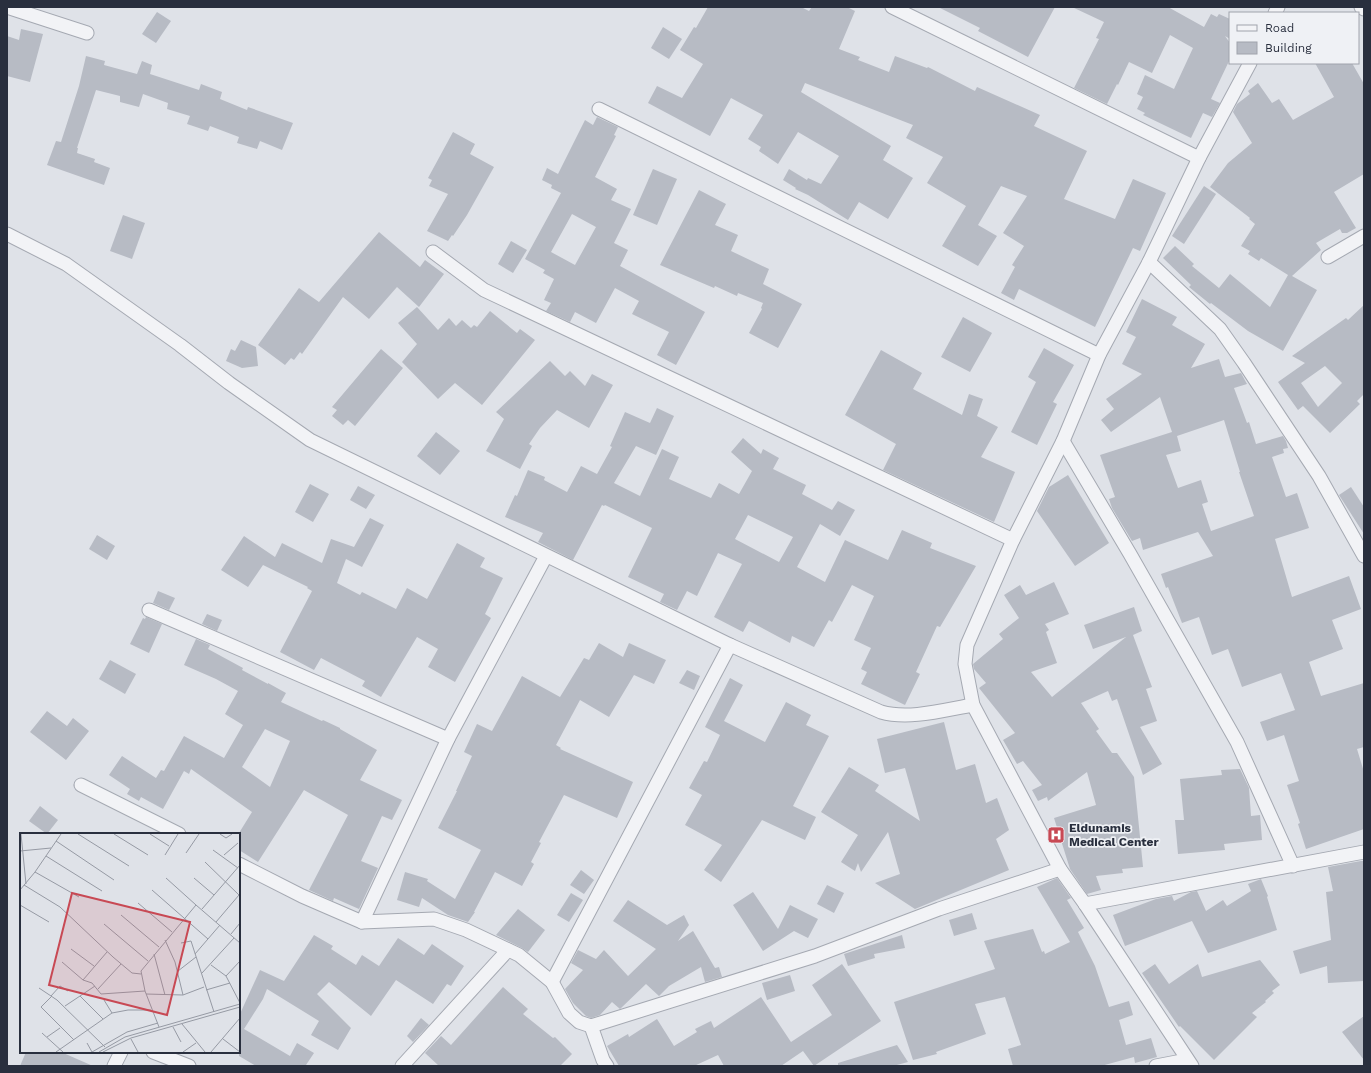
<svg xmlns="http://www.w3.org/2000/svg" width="1371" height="1073" font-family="'Work Sans',sans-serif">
<rect width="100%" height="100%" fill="#dfe2e8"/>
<g fill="#b7bbc4" fill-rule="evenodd">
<polygon points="708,7 801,7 809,11 812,7 847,7 855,11 839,49 860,57 858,60 889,72 895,56 927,68 928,67 975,91 977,87 1040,115 1034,126 1087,151 1064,199 1115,219 1133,179 1166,193 1140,251 1133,248 1095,327 1019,289 1014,300 1001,293 1015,267 1012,265 1024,246 1003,233 1027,196 1001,186 978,225 997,236 978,266 942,246 966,206 927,183 943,157 906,138 913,125 805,83 801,92 891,146 883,160 913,178 888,219 859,202 848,220 808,195 795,189 796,188 783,180 789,169 807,180 808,178 821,184 839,156 798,132 778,164 759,151 761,147 748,139 763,115 731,98 710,136 648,103 657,86 682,98 703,64 680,50 694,27 696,28"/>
<polygon points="938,7 1055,7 1028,57 978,31 980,28"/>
<polygon points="1072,7 1168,7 1204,27 1211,14 1217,17 1219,14 1230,19 1230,39 1225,36 1230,43 1230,59 1211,99 1220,103 1212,117 1203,113 1191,138 1143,115 1145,113 1137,109 1143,97 1137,94 1145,75 1174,89 1193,48 1170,35 1152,73 1129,62 1118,85 1117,84 1107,104 1074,88 1099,39 1096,38 1104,22"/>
<polygon points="157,12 171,21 156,43 142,34"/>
<polygon points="663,27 682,39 669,59 651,48"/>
<polygon points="21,29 43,34 30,82 7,76 7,36 19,40"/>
<polygon points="86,56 105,61 104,65 137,74 142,61 152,65 150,74 199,90 201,84 222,92 220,99 247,110 248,107 293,123 282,150 260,141 257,149 237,143 239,137 210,126 208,131 187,124 190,116 167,109 168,103 143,94 139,107 120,102 120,96 96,90 77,148 78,148 77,153 95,159 94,162 110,168 104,185 47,165 56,141 61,142 79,86"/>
<polygon points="1315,63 1352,63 1364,84 1364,174 1334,192 1356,228 1347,233 1342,233 1340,229 1316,243 1321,250 1292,276 1317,290 1283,351 1248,331 1211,303 1210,304 1189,287 1191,285 1163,258 1175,246 1194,264 1192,266 1219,288 1230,274 1270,307 1288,275 1261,258 1259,261 1248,254 1250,251 1241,246 1255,224 1249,219 1250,218 1210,187 1228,163 1252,143 1233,112 1237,104 1250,94 1248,91 1258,83 1272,103 1279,99 1293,120 1334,97"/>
<path d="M597 117 618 127 614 135 616 136 595 177 617 189 611 200 631 209 614 243 628 250 620 266 705 312 676 365 657 355 669 332 632 314 639 301 615 288 596 323 575 312 570 322 546 311 551 303 544 300 554 279 543 273 545 270 525 259 561 193 551 188 552 185 542 180 547 168 558 174 585 120 593 125ZM572 214 596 227 575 265 551 252Z"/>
<polygon points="453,132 475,144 470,154 494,167 467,215 453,236 452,235 448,241 427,231 448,194 429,186 432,180 428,178"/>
<polygon points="653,169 677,179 657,225 633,215"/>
<polygon points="1204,186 1216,194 1184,244 1172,236"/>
<polygon points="699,190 726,204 715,225 738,235 731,251 769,269 763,284 802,304 778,348 749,333 762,309 761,308 763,303 738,293 737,296 715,286 714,288 660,265"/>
<polygon points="123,215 145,223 132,259 110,251"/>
<polygon points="379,232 420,267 425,260 444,274 419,307 397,287 369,319 343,297 302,354 300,352 294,360 291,358 285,365 258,345 299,288 319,302"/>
<polygon points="511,241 527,250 513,273 498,264"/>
<path d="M1142 299 1177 317 1172 325 1205 344 1191 368 1219 359 1225 377 1241 373 1247 384 1234 388 1247 423 1249 422 1256 444 1283 436 1286 441 1288 448 1283 449 1284 453 1272 457 1286 497 1297 493 1309 528 1275 539 1292 597 1349 576 1361 609 1332 620 1343 649 1309 662 1321 696 1364 683V747L1357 749 1364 772V829L1306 849 1298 824 1300 823 1287 785 1299 781 1284 735 1267 741 1260 722 1295 710 1281 673 1242 687 1228 649 1212 655 1199 617 1182 623 1168 587 1166 588 1161 574 1213 556 1198 532 1143 550 1140 538 1132 541 1112 508 1109 499 1115 497 1100 455 1172 432 1160 397 1111 432 1101 420 1114 409 1106 399 1142 374 1122 364 1136 337 1126 332ZM1224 420 1240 472H1239L1254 516 1211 531 1202 504 1208 502 1201 480 1178 488 1166 455 1181 451 1177 436Z"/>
<path d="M1364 305V394L1357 401 1360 404 1330 433 1303 406 1298 410 1278 382 1305 363 1292 356 1346 318 1348 320ZM1325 366 1342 383 1318 407 1301 383Z"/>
<polygon points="417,307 438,330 449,318 456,326 462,320 471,328 474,325 477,327 490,311 517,333 520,329 535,340 482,405 455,383 438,399 402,362 417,344 398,323"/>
<polygon points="963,317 992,333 970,372 941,357"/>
<polygon points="241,340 256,347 258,366 242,368 226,361 231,349 235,351"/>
<polygon points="1044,348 1074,365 1053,402 1057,404 1037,445 1011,432 1036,382 1028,377"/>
<polygon points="381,349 403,368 355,426 348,420 343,425 332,416 337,410 332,407"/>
<polygon points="881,350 922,373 913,389 962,415 969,394 983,399 977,416 998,427 981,457 1015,472 994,522 883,470 896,444 845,415"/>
<polygon points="550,361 565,376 570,371 585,386 592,374 613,385 589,428 557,410 540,428 529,444 532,446 520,469 486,451 504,419 496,412"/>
<path d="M657 408 674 416 656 455 636 446 614 483 640 496 662 449 679 457 669 479 711 498 719 483 739 494 752 471 731 452 743 438 761 454 763 449 779 458 773 469 806 485 802 494 832 510 838 501 855 510 840 536 820 524 797 567 825 582 845 540 888 560 902 530 932 543 930 548 976 566 940 627 937 626 916 672 920 674 905 705 861 684 867 672 861 669 871 648 854 640 874 596 852 585 832 622 829 620 814 647 792 636 790 643 749 621 743 632 714 617 742 564 718 553 697 596 687 591 677 610 660 602 664 594 628 577 652 528 605 505 604 506 602 505 573 560 538 542 543 533 505 517 515 495 517 496 528 470 545 477 544 480 567 492 581 466 597 474 612 447 610 446 625 412 650 423ZM748 515 793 537 779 562 735 539Z"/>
<polygon points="436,432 460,451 440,475 417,456"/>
<polygon points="1068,475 1109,543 1075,566 1037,511 1049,487"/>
<polygon points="310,484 329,494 313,522 295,512"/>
<polygon points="358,486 375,495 366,509 350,500"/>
<polygon points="1351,487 1364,507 1364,534 1339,495"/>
<polygon points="370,518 384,525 362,567 346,559 337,583 360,595 362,592 396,609 407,588 427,599 457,543 485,558 480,567 503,578 485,614 491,618 455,682 428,667 438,649 417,637 381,697 362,686 365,681 321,658 314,670 280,652 312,591 307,588 308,587 263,565 248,587 221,570 244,536 275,557 282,543 322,563 331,539 354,547"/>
<polygon points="97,535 115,546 107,560 89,549"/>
<polygon points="1054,582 1069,614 1045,624 1049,630 1046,632 1057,663 1031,672 1052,697 1126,637 1093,649 1084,625 1134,607 1142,631 1133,635 1152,687 1146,689 1157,721 1140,727 1162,764 1143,775 1117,699 1112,701 1108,691 1081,703 1099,729 1096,731 1112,753 1117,753 1134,777 1143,867 1122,869 1123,873 1096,876 1101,890 1087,894 1070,869 1054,818 1096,805 1087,772 1048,801 1047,797 1038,801 1032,790 1042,785 1023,761 1017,764 1003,740 1015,733 979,688 986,683 974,669 973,664 1003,639 999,634 1019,618 1004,595 1020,585 1026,595"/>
<polygon points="158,591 175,598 169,610 153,603"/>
<polygon points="207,614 222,620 217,631 202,624"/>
<polygon points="146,617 162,624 149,653 130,644 143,618 145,619"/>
<path d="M196 639 210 645 208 649 243 668 242 670 268 684V683L286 693 281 702 322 721 323 720 340 728V729L377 750 360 780 402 800 392 820 382 816 361 861 378 868 359 909 334 898 333 901 309 890 348 815 304 790 258 862 239 850V833L252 812 191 769 189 774 184 771 163 809 141 797 139 801 127 794 130 789 109 775 122 756 156 778 161 770 164 771 184 736 224 758 243 725 225 714 238 691 216 679 184 665ZM265 729 290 741 270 787 242 767Z"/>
<polygon points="599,643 623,657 629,643 666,660 654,684 634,675 609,717 580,700 556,745 561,748 560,749 633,782 617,818 564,795 539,842 541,843 531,862 534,864 522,886 495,872 474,912 475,912 468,922 448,915 422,898 419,907 397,900 405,872 428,879 427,881 455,899 481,850 438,828 457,791 456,791 472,756 464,752 477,724 492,731 522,676 560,697 584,658 589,660"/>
<polygon points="110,660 136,674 125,694 99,679"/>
<polygon points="687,670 700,676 694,690 679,683"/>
<polygon points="730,678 743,685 724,721 765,742 786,702 811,715 806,725 829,736 793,806 816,817 805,840 762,820 721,882 704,870 722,845 685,825 702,795 689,788 704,761 707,762 720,735 705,727"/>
<polygon points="47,711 67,726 73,718 89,731 66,760 30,732"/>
<polygon points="944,722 956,770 975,764 986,803 997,798 1009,830 996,839 1009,870 915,909 875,883 900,874 888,832 861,872 858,863 855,871 841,862 858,835 821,812 849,767 879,785 875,791 920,821 905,768 885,773 877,739"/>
<polygon points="1240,769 1249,788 1251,816 1260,815 1262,840 1224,844 1225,850 1178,854 1175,820 1184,820 1180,779 1222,775 1221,770"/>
<polygon points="40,806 58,820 47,834 29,821"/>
<polygon points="1361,861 1364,861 1364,981 1328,983 1327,966 1300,974 1293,951 1331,940 1326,892 1333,891 1328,867"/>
<polygon points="581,870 594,880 584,894 570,885"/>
<polygon points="1057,878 1071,898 1067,900 1084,928 1078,932 1095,966 1109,1007 1129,1001 1133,1015 1119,1020 1126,1045 1151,1038 1157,1057 1135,1063 1134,1057 1101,1066 1013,1066 1008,1049 1021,1045 1005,997 975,1004 986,1034 936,1052 937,1054 913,1060 894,1002 995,969 984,941 1033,929 1042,952 1044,951 1045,954 1070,942 1037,887"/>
<polygon points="1261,879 1268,896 1267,897 1277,930 1208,953 1192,921 1125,946 1113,915 1156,899 1172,896 1174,901 1191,892 1197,891 1206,911 1223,900 1227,906 1251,891 1248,884"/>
<polygon points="827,885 844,893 834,913 817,904"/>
<polygon points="753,892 778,929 790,905 818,919 808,938 794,931 763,951 733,905"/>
<polygon points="571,893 583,900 569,922 557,915"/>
<polygon points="628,900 667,925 684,915 689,925 678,941 693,931 715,968 719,967 722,977 705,982 701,967 669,986 659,996 646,984 620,1009 612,1002 600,1015 591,1018 586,1016 573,1003 565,989 583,970 571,963 578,950 596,959 604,950 628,976 656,949 613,921"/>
<polygon points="518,909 545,930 528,952 522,948 496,935"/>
<polygon points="972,913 977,929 954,936 949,920"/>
<polygon points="314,935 333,946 331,949 356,965 362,955 379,966 398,938 424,955 432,944 464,966 451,986 447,984 433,1004 396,980 371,1016 329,982 317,994 351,1028 338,1050 311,1035 319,1021 267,989 263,999 244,1029 290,1056 297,1043 314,1053 306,1065 307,1066 256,1066 239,1056 239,1016 260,970 284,981"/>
<polygon points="902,935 905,948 874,954 875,958 848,966 844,954"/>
<polygon points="1260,960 1280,985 1272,991 1274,993 1265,1001 1266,1002 1252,1013 1257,1017 1214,1060 1180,1026 1179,1027 1142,973 1155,964 1169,984 1198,964 1202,977"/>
<polygon points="842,964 881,1021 814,1066 803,1051 781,1066 724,1066 718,1055 694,1066 619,1066 607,1046 628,1034 629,1037 657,1019 674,1046 697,1032 695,1029 711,1021 714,1028 761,997 791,1042 832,1015 812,985"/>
<polygon points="790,975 795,991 767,1000 762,983"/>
<polygon points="503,987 528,1009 523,1014 553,1038 555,1037 572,1054 560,1066 439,1066 425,1053 441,1036 451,1045"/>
<polygon points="1364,1016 1364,1060 1342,1032"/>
<polygon points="421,1018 429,1025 413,1042 407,1036"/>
<polygon points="897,1045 908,1062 893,1066 838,1066 838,1063"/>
<polygon points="26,1052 61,1052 93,1066 20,1066"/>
</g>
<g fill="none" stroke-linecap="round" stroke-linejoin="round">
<g stroke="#a5a9b2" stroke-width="15">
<g id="minor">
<polyline points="7,7 87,33"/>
<polyline points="892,7 1199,158"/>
<polyline points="1361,7 1364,9"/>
<polyline points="1275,13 1278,7"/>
<polyline points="599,109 1099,355"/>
<path d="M7 234 66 264 180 345 229 383 310 440 730 645 881 712C909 720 944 710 973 705"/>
<polyline points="433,252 484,290 1013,540"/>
<polyline points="1328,257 1364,236"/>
<polyline points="1149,262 1220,329 1244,363 1319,476 1364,556"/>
<polyline points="1063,441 1130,554 1237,742 1293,866"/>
<polyline points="149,610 448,739"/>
<polyline points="81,785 179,834"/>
<polyline points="239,864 302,896 362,922 434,919 466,930 519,955 552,982 569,1013 579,1022 591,1026 815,956 939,909 1060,869"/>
<polyline points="1085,904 1364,852"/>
<polyline points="362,922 448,739 546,556"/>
<polyline points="552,982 730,645"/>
<polyline points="591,1026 603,1060 607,1066"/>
<polyline points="153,1052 189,1066"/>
<polyline points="114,1066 121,1052"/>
<polyline points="402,1066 508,950"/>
<polyline points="1156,1066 1187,1060"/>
<polyline points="1192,1066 1085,904 1060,869 973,705 965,664 967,645 1013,540 1063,441 1099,355 1149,262 1199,158 1250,63"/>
</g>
</g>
<use href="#minor" stroke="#f2f3f6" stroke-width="13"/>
</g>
<defs>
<g id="hospital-square" transform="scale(0.9)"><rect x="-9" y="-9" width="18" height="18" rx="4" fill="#c84954" stroke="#eff1f5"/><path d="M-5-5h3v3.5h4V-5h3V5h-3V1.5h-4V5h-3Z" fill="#fff"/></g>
</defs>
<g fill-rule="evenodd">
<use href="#hospital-square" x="1056" y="835"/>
</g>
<g text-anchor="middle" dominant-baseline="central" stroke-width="3.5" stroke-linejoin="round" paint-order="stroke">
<g font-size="12" font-weight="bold" fill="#292f3e" stroke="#eff1f5" text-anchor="start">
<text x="1069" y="828">Eldunamis<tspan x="1069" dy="14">Medical Center</tspan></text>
</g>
</g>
<g transform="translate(20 833)">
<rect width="220" height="220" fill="#dfe2e8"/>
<path fill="none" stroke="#969aa4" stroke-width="1" d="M1 1 6 51M58 1 109 33M94 1 128 22M130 1 149 13M200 1 206 5 212 1M36 8 94 47M193 17 218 35M0 18 31 15M166 20 179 1M145 22 158 1M204 22 218 10M26 23 82 58M185 29 219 62M15 39 59 64M146 45 176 72M174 45 194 62M4 52 40 74 93 124 112 140 121 141M0 57 15 39 41 1M132 57 188 106M118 70 152 99M0 72 29 89M182 76 220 32M101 82 139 114M196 89 219 62M84 91 128 128M211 101 220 90M145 107 155 129 163 162M161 110 171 108 194 179M51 116 74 133M134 121 145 162M175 121 200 92M42 129 63 147 72 150 81 161 125 158M191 132 206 143 220 170M158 138 176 124M182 140 214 105M206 143 220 128M63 147 87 119M19 155 37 167 85 214M78 156 101 131M186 157 210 150M126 161 163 162 184 154M31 163 40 153 48 158M32 163 21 174 54 207M60 163 83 186M84 167 92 180M45 173 75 153M162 191 185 219M139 194 125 158 121 138 176 72 220 110M153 194 161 209M22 200 43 219M27 204 40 195M111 206 118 219M203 206 220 219M67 210 72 219 107 199 138 190M36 219 92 180 108 177H131M79 219 105 204 220 171M83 219 111 205 220 174M163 219 176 210M191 219 220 185"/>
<path fill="#c84954" fill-opacity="0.15" stroke="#c84954" stroke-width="2" d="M52 60 170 89 147 182 29 152Z"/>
<rect width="220" height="220" fill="none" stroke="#292f3e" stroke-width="2"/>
</g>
<rect width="1371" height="1073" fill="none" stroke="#292f3e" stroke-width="16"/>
<rect x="1229" y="12" width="130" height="52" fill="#eff1f5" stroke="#a0a3ac"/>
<rect x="1237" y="25" width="20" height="6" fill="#f2f3f6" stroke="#a0a3ac"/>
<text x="1265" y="32" font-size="12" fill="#292f3e">Road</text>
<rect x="1237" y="42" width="20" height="12" fill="#b7bbc4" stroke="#a0a3ac"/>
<text x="1265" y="52" font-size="12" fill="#292f3e">Building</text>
</svg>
